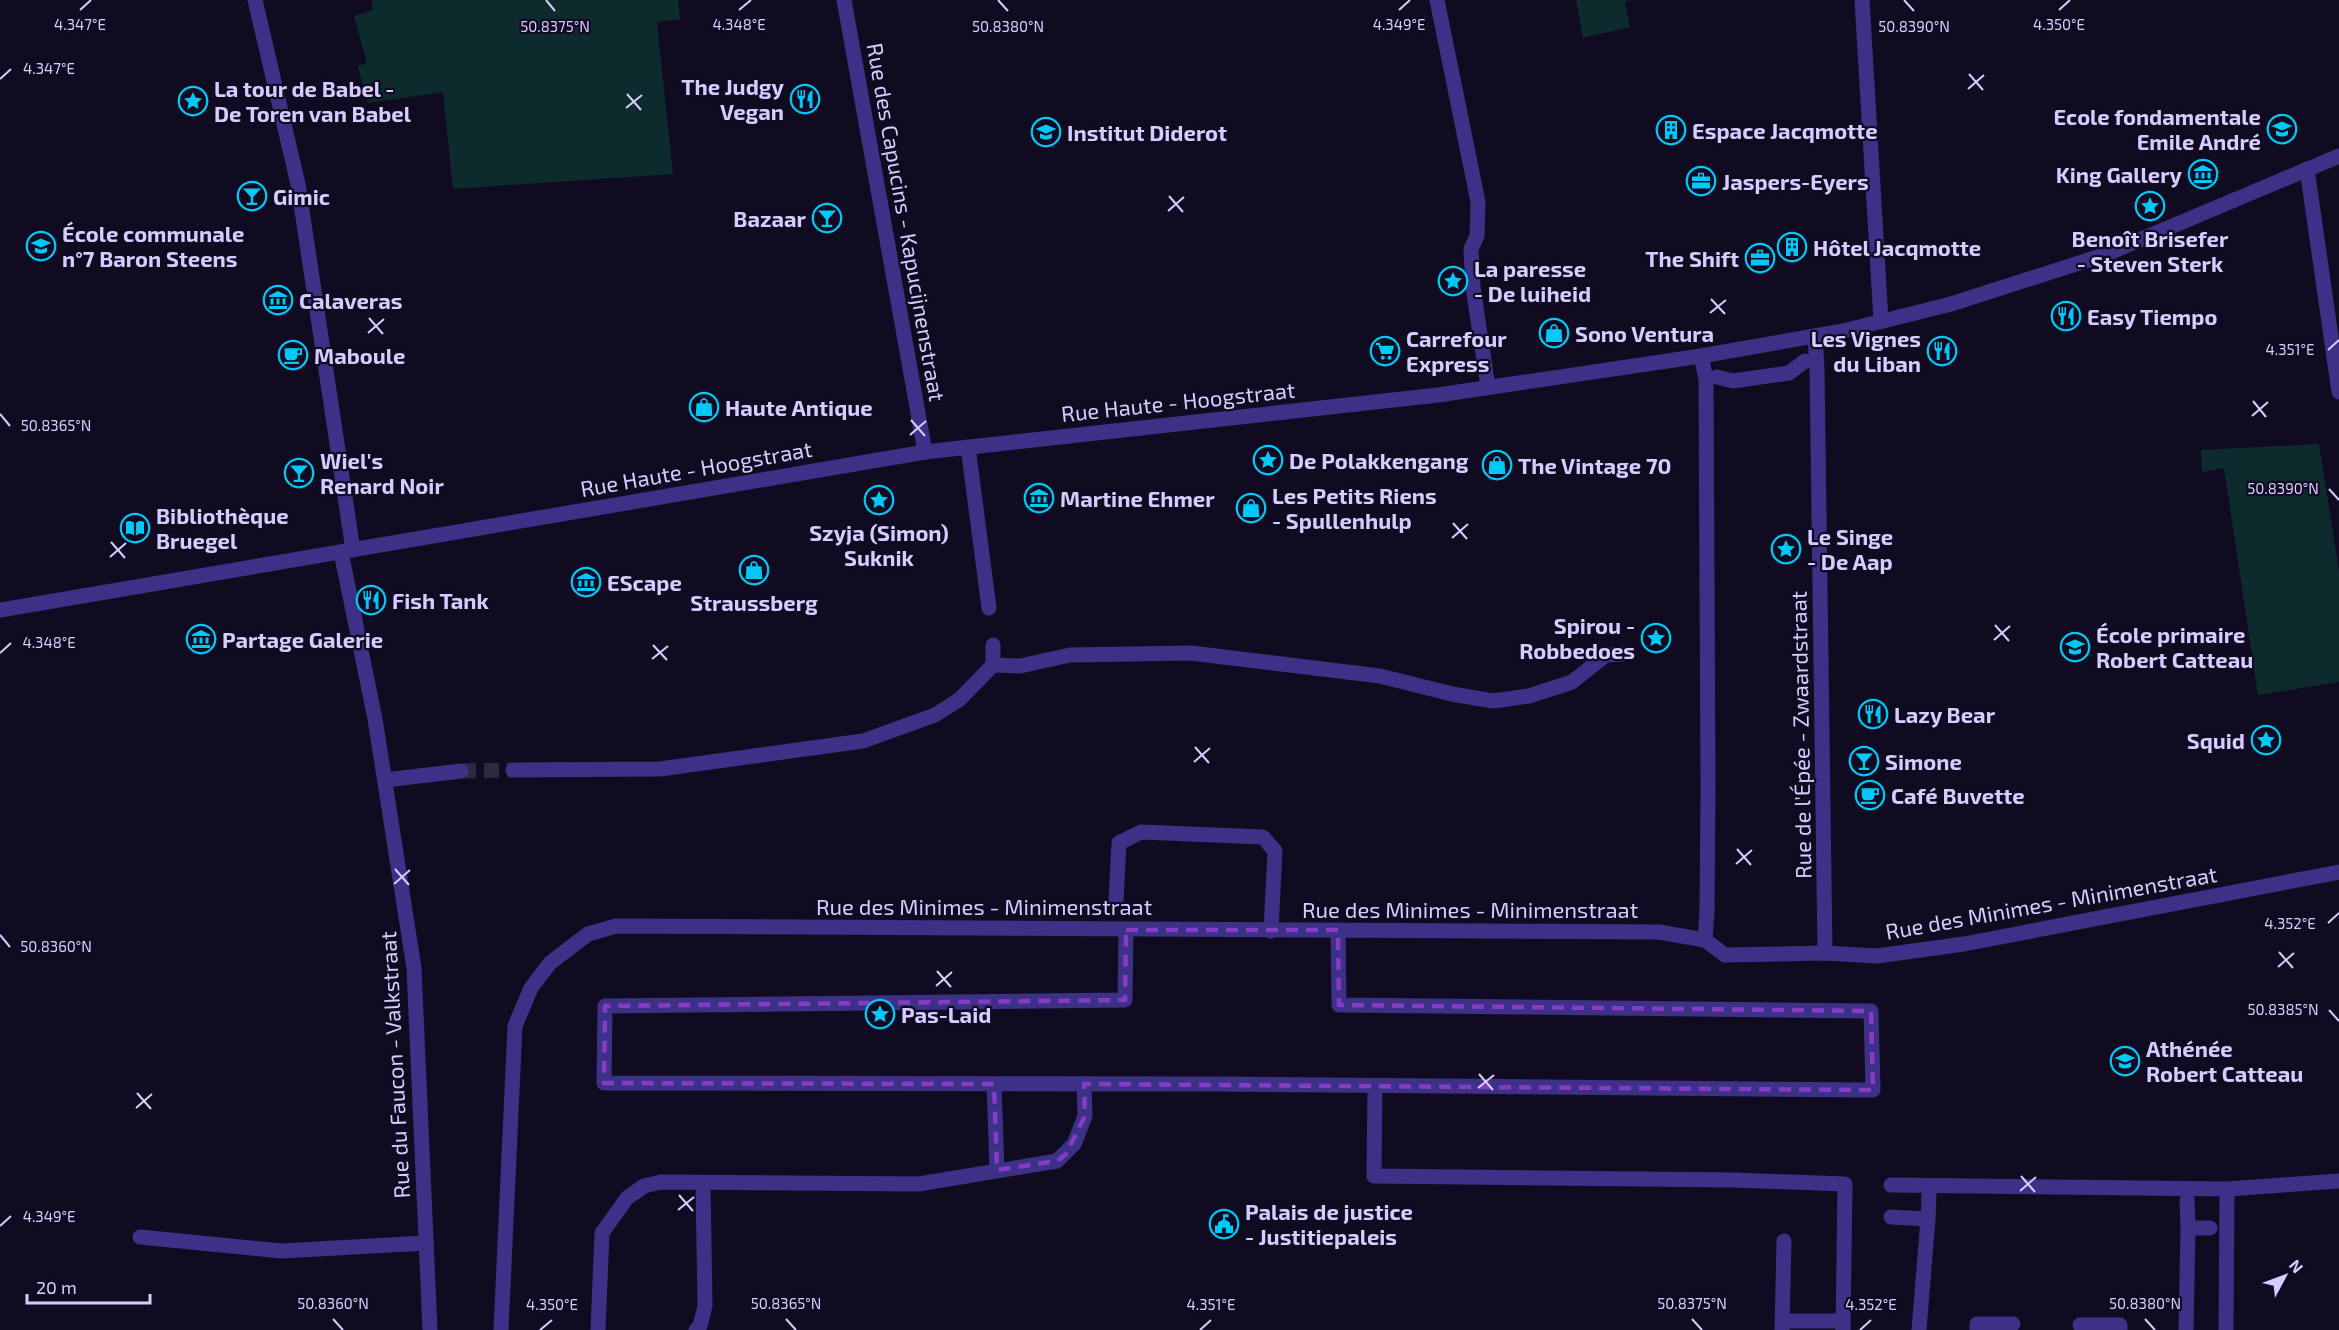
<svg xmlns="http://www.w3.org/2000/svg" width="2339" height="1330" font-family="'Exo 2',sans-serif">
<rect width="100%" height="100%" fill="#110b22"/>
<g fill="#0d2b2c">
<polygon points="371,0 678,0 680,19 657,22 673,174 453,189 443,92 368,103 358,66 367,63 354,16 373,10"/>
<polygon points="1576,0 1631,0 1625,2 1630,27 1583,38"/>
<polygon points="2319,444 2339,571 2339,682 2258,695 2224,468 2202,472 2201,450"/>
</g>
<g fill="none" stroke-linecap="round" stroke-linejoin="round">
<polyline stroke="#2f2843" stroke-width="15" stroke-dasharray="15 8" stroke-linecap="butt" points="461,771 513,770"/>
<g stroke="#3c3186" stroke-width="15">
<polyline points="255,0 298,184 353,550"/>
<polyline points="844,0 925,452"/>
<polyline points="1437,0 1478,202 1477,236 1471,249 1473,287 1488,387"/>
<polyline points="1862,0 1881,321"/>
<polyline points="2307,169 2339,392"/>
<polyline points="1815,336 1817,369 1825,953"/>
<polyline points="1701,356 1706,379 1708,788 1707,911 1705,940"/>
<polyline points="1717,377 1733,381 1789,373 1805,361"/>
<polyline points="968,447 989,608"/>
<polyline points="341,552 375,719 414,968 430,1330"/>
<polyline points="0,610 925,452 1438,395 1701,356 1843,331 1951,304 2104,255 2339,156"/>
<polyline points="993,665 1020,666 1070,655 1191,653 1380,676 1452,694 1493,701 1529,696 1572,682 1606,655 1623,654"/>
<polyline points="513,770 660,769 863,741 935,715 960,699 993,665 993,645"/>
<polyline points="385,780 461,771"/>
<polyline points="1116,900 1119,843 1141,832 1263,837 1275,851 1271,931"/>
<polyline points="1126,930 1125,1000 605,1006 604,1083 1216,1084 1873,1090 1871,1011 1339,1005 1338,930"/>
<polyline points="994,1084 997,1170"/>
<polyline points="1375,1086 1374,1176 1734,1180 1845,1184 1843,1330"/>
<polyline points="1891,1185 2227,1189 2339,1181"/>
<polyline points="2187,1199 2188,1228 2210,1228"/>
<polyline points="1891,1217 1928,1219 1929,1195"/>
<polyline points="140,1237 281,1251 426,1243"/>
<polyline points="1783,1321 1843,1321"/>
<polyline points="2080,1325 2120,1325 2120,1330"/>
<polyline points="501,1330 515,1026 531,988 550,963 588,934 616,926 1659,932 1705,940 1725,955 1825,953 1877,956 1964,944 2339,872"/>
<polyline points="598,1330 602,1233 627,1198 644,1186 661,1182 919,1184 1057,1161 1074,1144 1078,1134 1085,1116 1084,1084"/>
<polyline points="696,1330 700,1326 705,1306 703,1184"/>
<polyline points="1782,1330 1784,1241"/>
<polyline points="1919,1330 1928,1219"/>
<polyline points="1977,1330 1977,1324 2013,1324"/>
<polyline points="2186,1330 2188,1228"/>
<polyline points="2226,1330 2227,1189"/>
</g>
</g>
<path fill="none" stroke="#843cc5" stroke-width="4.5" stroke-dasharray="12 8" stroke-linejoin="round" d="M1126 930H1338L1339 1005 1871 1011 1873 1090 1084 1084 1085 1116 1066 1154 1057 1161 997 1170 994 1084 604 1083 605 1006 1125 1000Z"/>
<path fill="none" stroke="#d6ccff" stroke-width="2" d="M546 0 555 11M998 0 1008 11M1904 0 1914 11M80 10 91 0M739 10 751 0M1399 10 1410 0M2059 10 2070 0M1969 74 1983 90M0 79 11 69M1968 89 1984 75M627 94 641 110M626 108 642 95M1169 196 1183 212M1168 211 1184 197M1711 299 1725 314M1710 313 1726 300M369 318 383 334M368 333 384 319M2328 350 2339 340M2253 401 2266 417M0 414 10 426M2252 416 2268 402M911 420 925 436M910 435 926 421M2329 489 2339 500M1453 523 1467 539M1452 538 1468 524M111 542 125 558M110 557 126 543M1995 625 2009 641M1994 640 2010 626M653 645 667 660M0 653 11 643M652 659 668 646M1195 747 1209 763M1194 762 1210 748M1737 849 1751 865M1736 864 1752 850M395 869 409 885M394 884 410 870M2328 923 2339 913M0 935 10 947M2279 952 2293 968M2278 967 2294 953M937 971 951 987M936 986 952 972M2329 1010 2339 1021M1479 1074 1493 1090M1478 1088 1494 1075M137 1093 151 1109M136 1108 152 1094M2021 1176 2035 1192M2020 1191 2036 1177M679 1195 693 1211M678 1210 694 1197M0 1226 11 1216M333 1319 343 1330M786 1319 796 1330M1692 1319 1702 1330M2145 1319 2155 1330M540 1330 552 1320M1200 1330 1211 1320M1860 1330 1871 1320"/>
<defs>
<g id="restaurant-ring" transform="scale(1.5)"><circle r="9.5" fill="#110b22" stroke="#00c9f7" stroke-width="1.5"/><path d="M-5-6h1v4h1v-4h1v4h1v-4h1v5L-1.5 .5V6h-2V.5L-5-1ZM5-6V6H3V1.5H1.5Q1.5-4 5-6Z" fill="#00c9f7"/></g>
<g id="sight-ring" transform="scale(1.5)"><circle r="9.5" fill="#110b22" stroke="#00c9f7" stroke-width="1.5"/><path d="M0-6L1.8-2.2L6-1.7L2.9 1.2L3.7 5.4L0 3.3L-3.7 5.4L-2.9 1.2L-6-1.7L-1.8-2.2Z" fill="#00c9f7"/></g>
<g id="school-ring" transform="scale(1.5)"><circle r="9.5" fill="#110b22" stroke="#00c9f7" stroke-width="1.5"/><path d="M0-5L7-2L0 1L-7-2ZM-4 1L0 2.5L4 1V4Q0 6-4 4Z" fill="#00c9f7"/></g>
<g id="building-ring" transform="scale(1.5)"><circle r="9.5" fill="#110b22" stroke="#00c9f7" stroke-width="1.5"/><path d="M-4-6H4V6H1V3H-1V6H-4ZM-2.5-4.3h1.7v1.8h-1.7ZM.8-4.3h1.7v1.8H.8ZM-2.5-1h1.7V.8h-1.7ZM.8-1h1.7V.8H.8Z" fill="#00c9f7"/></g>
<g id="museum-ring" transform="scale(1.5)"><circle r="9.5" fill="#110b22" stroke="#00c9f7" stroke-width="1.5"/><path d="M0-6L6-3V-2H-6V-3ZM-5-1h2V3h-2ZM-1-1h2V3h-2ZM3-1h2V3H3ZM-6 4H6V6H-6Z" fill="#00c9f7"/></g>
<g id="office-ring" transform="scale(1.5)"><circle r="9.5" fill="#110b22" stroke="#00c9f7" stroke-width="1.5"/><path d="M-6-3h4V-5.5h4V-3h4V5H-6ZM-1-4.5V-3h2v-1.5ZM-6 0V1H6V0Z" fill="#00c9f7"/></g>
<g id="bar-ring" transform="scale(1.5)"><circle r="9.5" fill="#110b22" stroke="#00c9f7" stroke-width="1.5"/><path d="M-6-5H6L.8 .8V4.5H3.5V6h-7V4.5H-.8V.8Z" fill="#00c9f7"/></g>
<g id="shop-ring" transform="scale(1.5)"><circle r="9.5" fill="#110b22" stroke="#00c9f7" stroke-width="1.5"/><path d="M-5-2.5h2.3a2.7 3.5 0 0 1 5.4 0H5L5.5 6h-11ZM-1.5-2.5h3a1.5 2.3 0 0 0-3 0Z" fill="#00c9f7"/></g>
<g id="supermarket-ring" transform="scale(1.5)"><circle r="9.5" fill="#110b22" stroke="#00c9f7" stroke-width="1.5"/><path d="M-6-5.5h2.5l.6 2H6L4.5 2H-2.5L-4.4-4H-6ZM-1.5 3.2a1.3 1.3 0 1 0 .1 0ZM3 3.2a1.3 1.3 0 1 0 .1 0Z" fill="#00c9f7"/></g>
<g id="cafe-ring" transform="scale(1.5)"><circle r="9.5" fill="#110b22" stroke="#00c9f7" stroke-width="1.5"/><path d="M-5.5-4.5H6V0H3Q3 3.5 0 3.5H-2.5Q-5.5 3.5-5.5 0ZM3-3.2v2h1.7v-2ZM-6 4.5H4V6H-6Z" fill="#00c9f7"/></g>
<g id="library-ring" transform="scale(1.5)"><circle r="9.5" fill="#110b22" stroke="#00c9f7" stroke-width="1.5"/><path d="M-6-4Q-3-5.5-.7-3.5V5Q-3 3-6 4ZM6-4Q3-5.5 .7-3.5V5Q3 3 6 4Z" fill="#00c9f7"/></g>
<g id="civic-ring" transform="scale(1.5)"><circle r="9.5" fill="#110b22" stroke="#00c9f7" stroke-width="1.5"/><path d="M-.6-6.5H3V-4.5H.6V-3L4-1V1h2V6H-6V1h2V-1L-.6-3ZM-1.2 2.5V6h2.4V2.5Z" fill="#00c9f7"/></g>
</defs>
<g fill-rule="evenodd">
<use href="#restaurant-ring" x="805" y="99"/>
<use href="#sight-ring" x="193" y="101"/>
<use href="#school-ring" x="2282" y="129"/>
<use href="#building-ring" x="1671" y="130"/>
<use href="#school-ring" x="1046" y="132"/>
<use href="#museum-ring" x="2203" y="174"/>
<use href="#office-ring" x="1701" y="181"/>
<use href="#bar-ring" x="252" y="196"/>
<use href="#sight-ring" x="2150" y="206"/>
<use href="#bar-ring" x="827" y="218"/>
<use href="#school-ring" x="41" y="246"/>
<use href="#building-ring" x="1792" y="247"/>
<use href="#office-ring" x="1760" y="258"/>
<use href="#sight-ring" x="1453" y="281"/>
<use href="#museum-ring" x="278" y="300"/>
<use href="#restaurant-ring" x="2066" y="316"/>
<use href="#shop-ring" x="1554" y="333"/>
<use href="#supermarket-ring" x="1385" y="351"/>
<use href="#restaurant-ring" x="1942" y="351"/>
<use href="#cafe-ring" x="293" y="355"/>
<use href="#shop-ring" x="704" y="407"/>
<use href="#sight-ring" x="1268" y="460"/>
<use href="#shop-ring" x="1497" y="465"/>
<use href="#bar-ring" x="299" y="473"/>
<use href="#museum-ring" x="1039" y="498"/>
<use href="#sight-ring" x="879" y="500"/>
<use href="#shop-ring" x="1251" y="508"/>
<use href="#library-ring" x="135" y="528"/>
<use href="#sight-ring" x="1786" y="549"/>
<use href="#shop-ring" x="754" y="570"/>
<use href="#museum-ring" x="586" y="582"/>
<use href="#restaurant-ring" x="371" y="600"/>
<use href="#sight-ring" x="1656" y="638"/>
<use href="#museum-ring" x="201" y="639"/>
<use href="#school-ring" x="2075" y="647"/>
<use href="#restaurant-ring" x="1873" y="714"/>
<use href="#sight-ring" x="2266" y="740"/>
<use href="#bar-ring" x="1864" y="761"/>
<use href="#cafe-ring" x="1870" y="795"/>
<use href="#sight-ring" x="880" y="1014"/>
<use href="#school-ring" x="2125" y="1061"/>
<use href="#civic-ring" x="1224" y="1224"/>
</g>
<g text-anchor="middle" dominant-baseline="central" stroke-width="4.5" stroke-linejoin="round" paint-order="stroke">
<g font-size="22" font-weight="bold" fill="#d6ccff" stroke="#110b22" text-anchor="start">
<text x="784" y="86" text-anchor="end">The Judgy<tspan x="784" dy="25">Vegan</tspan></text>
<text x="214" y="88">La tour de Babel -<tspan x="214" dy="25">De Toren van Babel</tspan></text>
<text x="2261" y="116" text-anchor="end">Ecole fondamentale<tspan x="2261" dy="25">Emile André</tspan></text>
<text x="1692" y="130">Espace Jacqmotte</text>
<text x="1067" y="132">Institut Diderot</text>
<text x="2182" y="174" text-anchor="end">King Gallery</text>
<text x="1722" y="181">Jaspers-Eyers</text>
<text x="273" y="196">Gimic</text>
<text x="806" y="218" text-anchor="end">Bazaar</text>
<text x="62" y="233">École communale<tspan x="62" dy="25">n°7 Baron Steens</tspan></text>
<text x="2150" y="238" text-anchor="middle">Benoît Brisefer<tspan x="2150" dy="25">- Steven Sterk</tspan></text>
<text x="1813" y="247">Hôtel Jacqmotte</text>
<text x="1739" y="258" text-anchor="end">The Shift</text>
<text x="1474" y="268">La paresse<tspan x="1474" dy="25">- De luiheid</tspan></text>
<text x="299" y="300">Calaveras</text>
<text x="2087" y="316">Easy Tiempo</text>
<text x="1575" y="333">Sono Ventura</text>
<text x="1406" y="338">Carrefour<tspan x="1406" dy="25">Express</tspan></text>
<text x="1921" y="338" text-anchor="end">Les Vignes<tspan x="1921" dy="25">du Liban</tspan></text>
<text x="314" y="355">Maboule</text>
<text x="725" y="407">Haute Antique</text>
<text x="320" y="460">Wiel's<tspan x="320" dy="25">Renard Noir</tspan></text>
<text x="1289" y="460">De Polakkengang</text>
<text x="1518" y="465">The Vintage 70</text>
<text x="1272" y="495">Les Petits Riens<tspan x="1272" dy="25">- Spullenhulp</tspan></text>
<text x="1060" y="498">Martine Ehmer</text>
<text x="156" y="515">Bibliothèque<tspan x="156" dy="25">Bruegel</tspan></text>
<text x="879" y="532" text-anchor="middle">Szyja (Simon)<tspan x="879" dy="25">Suknik</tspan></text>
<text x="1807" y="536">Le Singe<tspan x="1807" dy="25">- De Aap</tspan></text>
<text x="607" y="582">EScape</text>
<text x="392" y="600">Fish Tank</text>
<text x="754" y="602" text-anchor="middle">Straussberg</text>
<text x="1635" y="625" text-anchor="end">Spirou -<tspan x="1635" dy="25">Robbedoes</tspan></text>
<text x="2096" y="634">École primaire<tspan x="2096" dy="25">Robert Catteau</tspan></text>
<text x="222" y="639">Partage Galerie</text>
<text x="1894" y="714">Lazy Bear</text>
<text x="2245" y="740" text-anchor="end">Squid</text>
<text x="1885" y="761">Simone</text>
<text x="1891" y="795">Café Buvette</text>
<text x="901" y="1014">Pas-Laid</text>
<text x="2146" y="1048">Athénée<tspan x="2146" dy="25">Robert Catteau</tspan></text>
<text x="1245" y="1211">Palais de justice<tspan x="1245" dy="25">- Justitiepaleis</tspan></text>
</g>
<g font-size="22" fill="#d6ccff" stroke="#110b22">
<text transform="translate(907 222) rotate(80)">Rue des Capucins - Kapucijnenstraat</text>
<text transform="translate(1178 401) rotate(-6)">Rue Haute - Hoogstraat</text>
<text transform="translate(696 468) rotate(-10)">Rue Haute - Hoogstraat</text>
<text transform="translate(1800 735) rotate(-91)">Rue de l'Épée - Zwaardstraat</text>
<text transform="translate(2051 902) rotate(-10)">Rue des Minimes - Minimenstraat</text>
<text x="984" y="906">Rue des Minimes - Minimenstraat</text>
<text x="1470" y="909">Rue des Minimes - Minimenstraat</text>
<text transform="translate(394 1065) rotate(-93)">Rue du Faucon - Valkstraat</text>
</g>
</g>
<g font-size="15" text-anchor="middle" fill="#d6ccff" stroke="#110b22" stroke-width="4.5" stroke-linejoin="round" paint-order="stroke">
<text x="80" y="30">4.347°E</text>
<text x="739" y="30">4.348°E</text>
<text x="1399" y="30">4.349°E</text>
<text x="2059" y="30">4.350°E</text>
<text x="555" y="32">50.8375°N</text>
<text x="1008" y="32">50.8380°N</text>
<text x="1914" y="32">50.8390°N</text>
<text x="49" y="74">4.347°E</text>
<text x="2290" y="355">4.351°E</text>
<text x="56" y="431">50.8365°N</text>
<text x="2283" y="494">50.8390°N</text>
<text x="49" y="648">4.348°E</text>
<text x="2290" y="929">4.352°E</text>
<text x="56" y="952">50.8360°N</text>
<text x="2283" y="1015">50.8385°N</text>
<text x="49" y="1222">4.349°E</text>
<text x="333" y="1309">50.8360°N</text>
<text x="786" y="1309">50.8365°N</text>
<text x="1692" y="1309">50.8375°N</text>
<text x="2145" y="1309">50.8380°N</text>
<text x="552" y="1310">4.350°E</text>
<text x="1211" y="1310">4.351°E</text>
<text x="1871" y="1310">4.352°E</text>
</g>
<g transform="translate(2285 1276) rotate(49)" stroke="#110b22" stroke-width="4.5" paint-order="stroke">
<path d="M0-4.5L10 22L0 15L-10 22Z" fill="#d6ccff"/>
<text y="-9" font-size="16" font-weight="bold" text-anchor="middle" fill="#d6ccff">N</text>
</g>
<path d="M27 1294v9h123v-9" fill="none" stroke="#d6ccff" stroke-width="3"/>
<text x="36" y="1294" font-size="18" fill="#d6ccff" stroke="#110b22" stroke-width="4.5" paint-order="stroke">20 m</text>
</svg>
